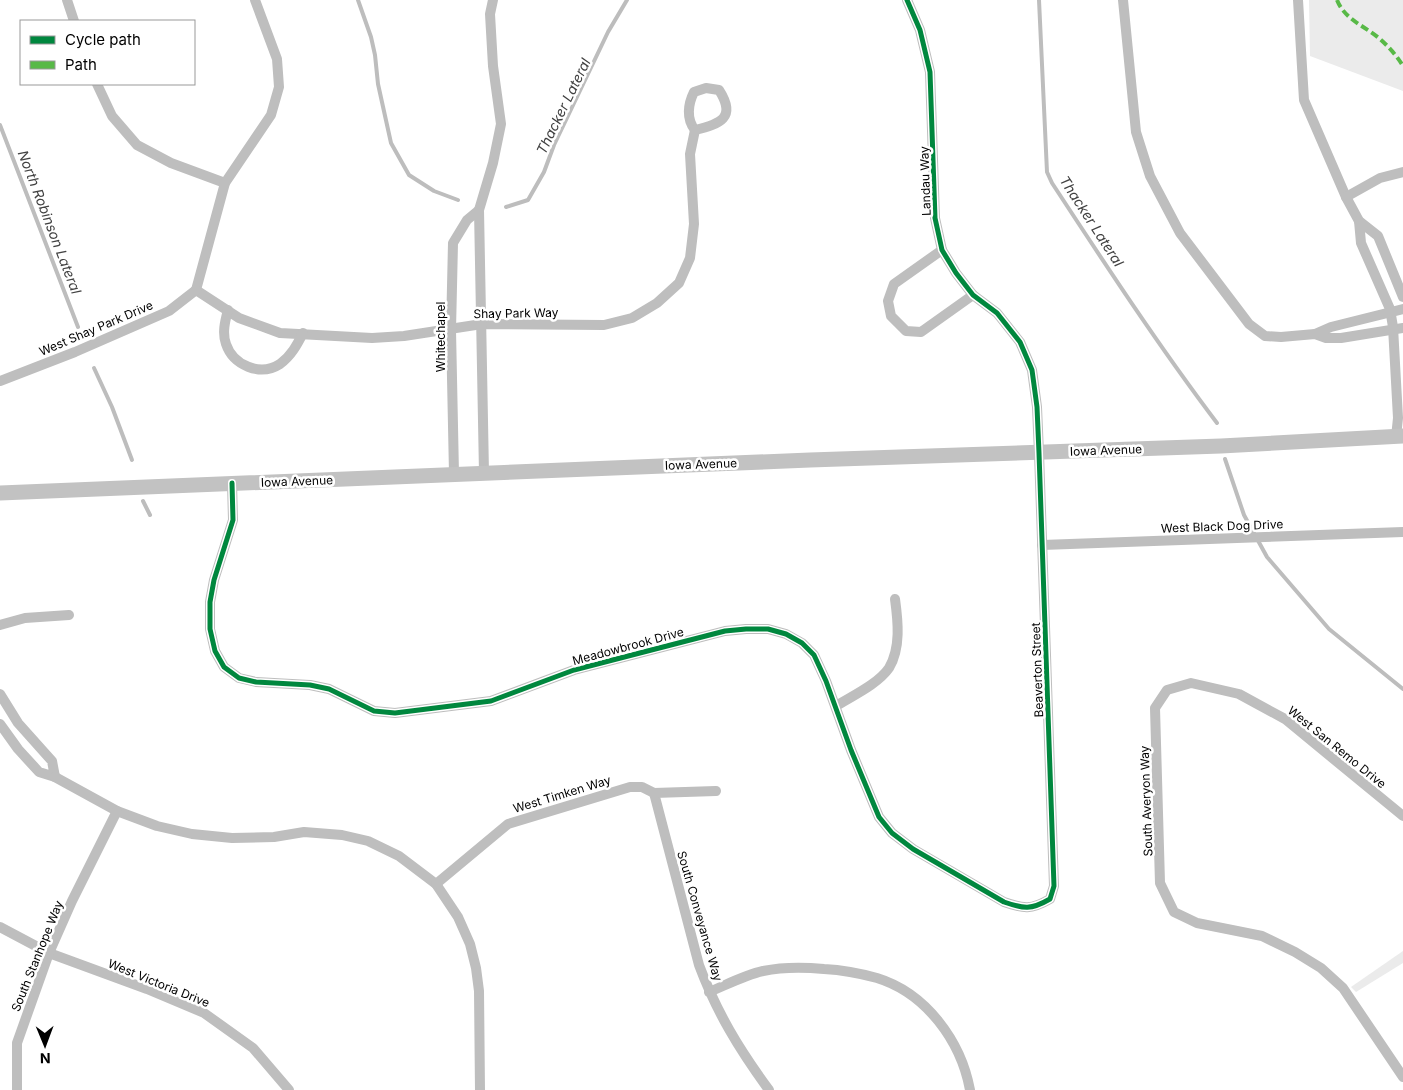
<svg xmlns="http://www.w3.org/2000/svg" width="1403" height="1090" font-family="Inter,sans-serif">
<rect width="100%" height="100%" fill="#fff"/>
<g fill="#ebebeb">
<polygon points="1309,0 1403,0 1403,91 1310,56"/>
<polygon points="1403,951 1403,963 1356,992 1351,987"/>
</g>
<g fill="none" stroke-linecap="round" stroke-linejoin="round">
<g stroke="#bdbdbd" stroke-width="4">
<polyline points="358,0 371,37 375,55 378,84 391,143 409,175 434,191 458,200"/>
<path d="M1039 0 1047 172 1052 183C1105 264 1158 345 1217 423"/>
<polyline points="0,125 78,327"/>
<polyline points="506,207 528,200 544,172 554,145 608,32 627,0"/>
<polyline points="94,368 112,407 132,460"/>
<polyline points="1225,459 1244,515 1267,557 1329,629 1403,689"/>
<polyline points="143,501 150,515"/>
</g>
<g stroke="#bebebe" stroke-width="10">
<polyline points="67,0 74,21"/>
<polyline points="1123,0 1136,132 1150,176 1180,233 1249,324 1265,336 1281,337 1315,334 1326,338 1341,338 1403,328"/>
<polyline points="1298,0 1304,100 1346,197 1359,221 1378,236 1403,297"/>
<polyline points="97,84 112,116 137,145 171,163 225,183"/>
<path d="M706 88 719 90C737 118 720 124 695 130 686 119 688 104 694 92Z"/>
<polyline points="1346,197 1380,178 1403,172"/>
<polyline points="1359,221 1361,243 1390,309 1393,327 1398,418 1396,437"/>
<polyline points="942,250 894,284 888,301 891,316 906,331 921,332 973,295"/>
<polyline points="196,290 239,318 280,333 372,338 404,336 482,324 604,325 632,318 657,303 679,283 690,258 694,224 690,154 695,130"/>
<polyline points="196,290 225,183 271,115 279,87 277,59 255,0"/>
<path d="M228 310C225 321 222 333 226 344 233 365 260 377 280 364 291 356 297 345 303 333"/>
<polyline points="1315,334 1331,327 1403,309"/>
<polyline points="0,381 75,352 169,311 196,290"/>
<polyline points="484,473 479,210 493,163 501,124 493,66 490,14 493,0"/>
<polyline points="454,474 451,330 453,243 467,220 479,210"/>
<path d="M232 483 233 520 214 580 210 602V629L215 651 224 667 239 678 256 682 310 685 329 689 374 711 395 713 491 701 574 670 725 631 746 629H768L786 634 802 643 814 655 826 681 851 750 879 817 892 833 913 849 1004 902C1024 909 1031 910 1050 899L1054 886 1039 453 1037 407 1032 370 1020 342 997 313 973 295 956 273 942 250 935 218 930 72 920 30 907 0"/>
<polyline points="1042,545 1403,532"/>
<polyline points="0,625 25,618 69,615"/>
<polyline points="0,694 18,723 52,761 55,777 39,772 18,749 0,724"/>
<path d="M836 706C852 696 878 684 889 668 901 648 898 621 895 599"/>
<polyline points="55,777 117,811 157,826 192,834 232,838 274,837 304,832 342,835 368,841 399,856 436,884 458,917 470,944 476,968 479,991 480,1090"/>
<path d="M654 793 699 965C717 1013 739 1049 769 1090"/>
<polyline points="1403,816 1285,719 1239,694 1191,683 1167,690 1155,708 1160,883 1174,912 1197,923 1262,936 1295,952 1321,968 1343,988 1403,1077"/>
<polyline points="436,884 508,824 630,787 642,787 654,793 716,791"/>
<polyline points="0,927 49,953 147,989 204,1013 253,1048 289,1090"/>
<path d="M709 992C726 985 745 975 763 971 782 967 804 967 824 969 842 970 859 973 877 978 926 993 961 1041 970 1090"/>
<polyline points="17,1090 17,1043 49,953 72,901 117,811"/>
</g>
<polyline stroke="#c2c2c2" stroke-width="15" points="0,493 810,460 1221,446 1403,436"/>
<path stroke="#58b947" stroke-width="4" stroke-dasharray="8 4" stroke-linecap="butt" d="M1337 0C1345 20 1365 26 1380 39 1389 47 1397 56 1403 66"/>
<g stroke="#fff" stroke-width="8">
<path id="cycleway" d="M232 483 233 520 214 580 210 602V629L215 651 224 667 239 678 256 682 310 685 329 689 374 711 395 713 491 701 574 670 725 631 746 629H768L786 634 802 643 814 655 826 681 851 750 879 817 892 833 913 849 1004 902C1024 909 1031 910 1050 899L1054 886 1039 453 1037 407 1032 370 1020 342 997 313 973 295 956 273 942 250 935 218 930 72 920 30 907 0"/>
</g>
<use href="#cycleway" stroke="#00873e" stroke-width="5"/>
</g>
<g text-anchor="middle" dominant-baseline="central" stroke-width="5" stroke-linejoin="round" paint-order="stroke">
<g font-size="12" fill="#000" stroke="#fff">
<text transform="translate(925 181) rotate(-92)">Landau Way</text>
<text transform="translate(516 313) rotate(-1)">Shay Park Way</text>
<text transform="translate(96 328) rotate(-23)">West Shay Park Drive</text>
<text transform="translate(440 337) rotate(-90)">Whitechapel</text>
<text transform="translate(1106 450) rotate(-2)">Iowa Avenue</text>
<text transform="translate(701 464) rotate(-2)">Iowa Avenue</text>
<text transform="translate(297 481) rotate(-2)">Iowa Avenue</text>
<text transform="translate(1222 526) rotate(-2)">West Black Dog Drive</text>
<text transform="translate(628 646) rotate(-15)">Meadowbrook Drive</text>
<text transform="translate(1037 670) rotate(-92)">Beaverton Street</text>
<text transform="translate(1337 747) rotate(39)">West San Remo Drive</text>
<text transform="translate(562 794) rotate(-17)">West Timken Way</text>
<text transform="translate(1146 801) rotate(-92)">South Averyon Way</text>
<text transform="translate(700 916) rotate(74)">South Conveyance Way</text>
<text transform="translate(37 956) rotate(-68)">South Stanhope Way</text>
<text transform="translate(159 983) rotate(22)">West Victoria Drive</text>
</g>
<g font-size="14" font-style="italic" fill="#424242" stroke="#fff">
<text transform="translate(563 106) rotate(-64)">Thacker Lateral</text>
<text transform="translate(1092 221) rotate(57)">Thacker Lateral</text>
<text transform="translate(50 222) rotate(69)">North Robinson Lateral</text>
</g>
</g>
<rect x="20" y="20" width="175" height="65" fill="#ffffff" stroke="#999999"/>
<rect x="30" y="36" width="25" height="8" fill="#00873e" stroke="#999999"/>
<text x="65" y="45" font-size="15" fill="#000000">Cycle path</text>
<rect x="30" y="61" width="25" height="8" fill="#58b947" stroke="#999999"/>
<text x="65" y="70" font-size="15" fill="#000000">Path</text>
<g transform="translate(45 1045) rotate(179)" stroke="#ffffff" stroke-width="4" paint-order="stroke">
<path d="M0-4L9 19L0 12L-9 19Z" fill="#000000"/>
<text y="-8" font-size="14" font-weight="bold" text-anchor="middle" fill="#000000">N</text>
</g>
</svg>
